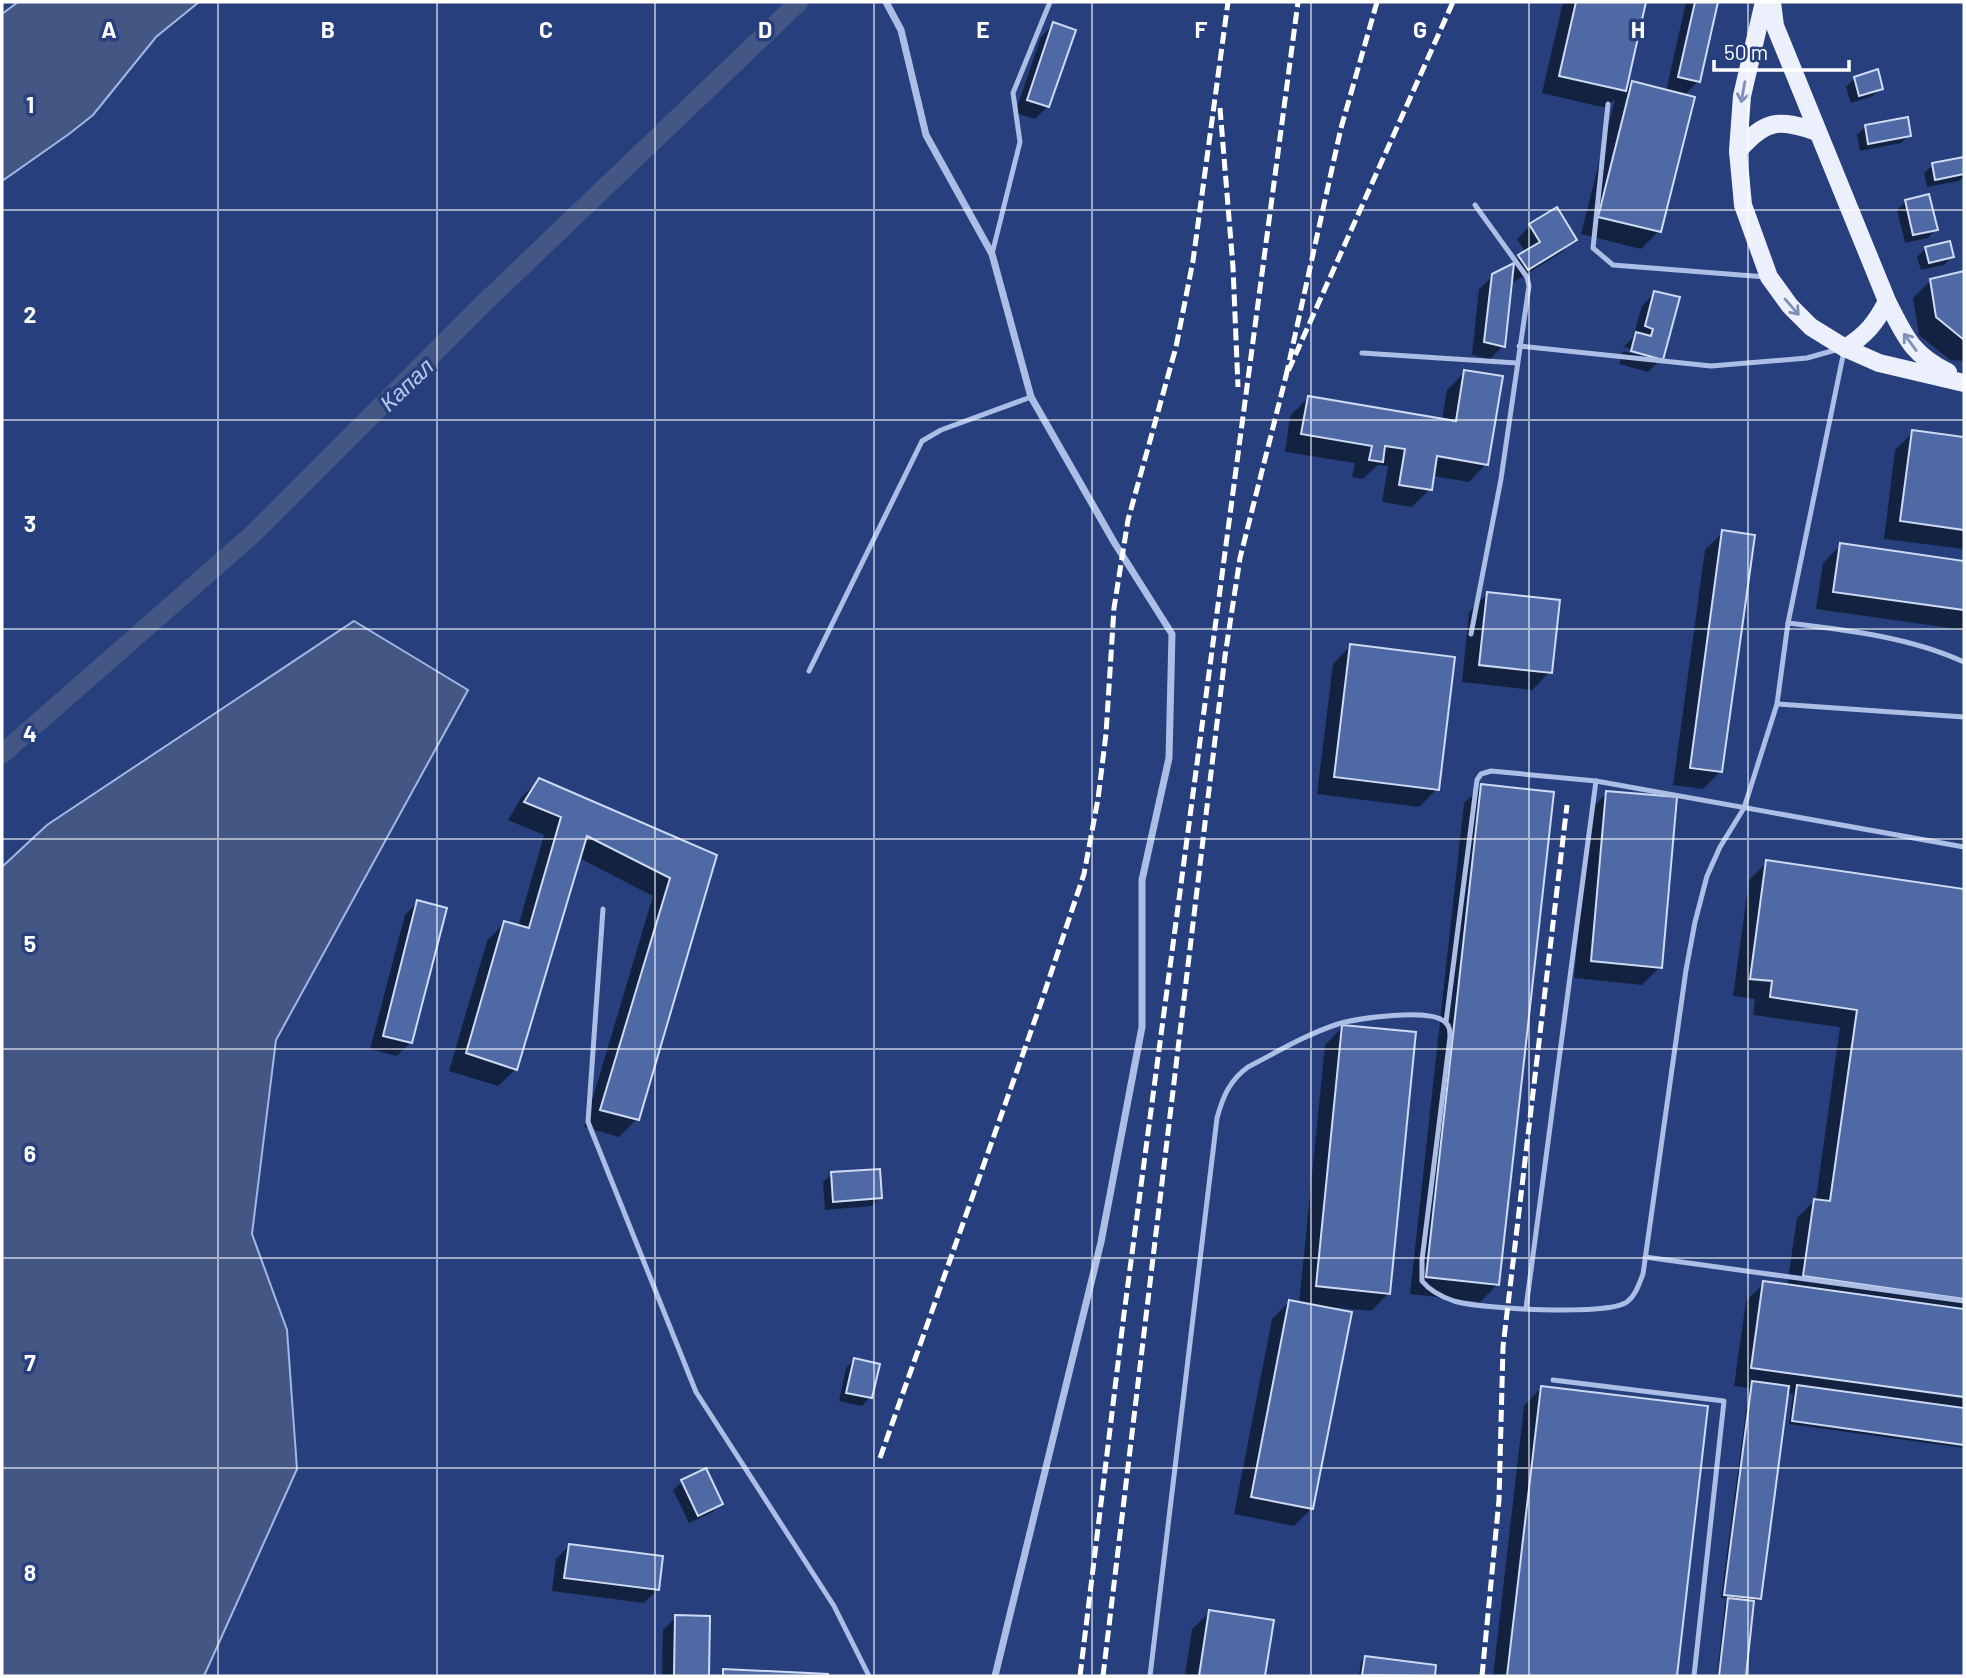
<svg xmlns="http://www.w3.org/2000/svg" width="1966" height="1678" font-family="Barlow,sans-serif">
<rect width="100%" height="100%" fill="#27407d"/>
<g fill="#445683" stroke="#a1b7e5" stroke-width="2">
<polygon points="18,2 199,2 156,37 93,115 69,134 2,181 2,14"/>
<polygon points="354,621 468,690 276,1040 252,1234 287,1330 297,1469 204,1676 2,1676 2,867 47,825"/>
</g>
<g fill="#0007">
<polygon points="1563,2 1644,2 1624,92 1632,83 1666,91 1686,2 1717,2 1698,81 1684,96 1659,231 1641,249 1581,234 1615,99 1606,108 1542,93"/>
<polygon points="1054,24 1048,106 1035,119 1015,113 1041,37"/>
<polygon points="1855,78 1881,88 1873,96 1851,103 1846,87"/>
<polygon points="1865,127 1910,135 1901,143 1860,151 1857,135"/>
<polygon points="1964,159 1964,176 1959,181 1927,187 1924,173 1933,165"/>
<polygon points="1906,201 1936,229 1928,238 1905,243 1897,210"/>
<polygon points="1556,209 1575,239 1562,252 1514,282 1511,277 1503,346 1490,359 1472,355 1479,289 1493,276 1507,269 1526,253 1517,239 1530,226"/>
<polygon points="1926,248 1952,256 1944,265 1921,270 1917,257"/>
<polygon points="1964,273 1964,361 1950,360 1919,335 1913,298 1931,280"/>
<polygon points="1655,292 1661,359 1648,372 1619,364 1623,351 1655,359 1655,356 1624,347 1633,337 1642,306"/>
<polygon points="1465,372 1486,464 1469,482 1432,476 1430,489 1412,507 1382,502 1388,466 1378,465 1363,479 1352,477 1355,463 1285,452 1290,416 1308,398 1442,420 1447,390"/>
<polygon points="1913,432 1964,438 1964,549 1884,539 1895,450"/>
<polygon points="1723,532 1721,771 1703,789 1673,785 1705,550"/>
<polygon points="1841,545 1964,563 1964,630 1816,609 1823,563"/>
<polygon points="1487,594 1550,672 1532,690 1462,682 1469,612"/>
<polygon points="1350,646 1437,789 1419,807 1317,794 1333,664"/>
<polygon points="539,780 714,856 637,1119 619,1137 584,1127 653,896 579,858 516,1069 498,1086 449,1071 487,941 504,923 518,927 544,835 508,820 521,798"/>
<polygon points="1482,786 1498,1284 1480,1302 1410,1294 1464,803"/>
<polygon points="1607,793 1660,967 1642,985 1574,978 1589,811"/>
<polygon points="1767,862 1964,891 1964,1448 1789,1424 1793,1394 1786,1393 1759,1599 1752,1602 1744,1676 1717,1676 1725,1603 1730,1599 1721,1598 1749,1388 1734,1386 1746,1301 1764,1283 1787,1286 1797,1218 1816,1199 1840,1027 1753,1015 1755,999 1733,996 1749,880"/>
<polygon points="418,902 411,1042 397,1056 370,1049 405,915"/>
<polygon points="1342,1027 1389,1293 1371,1311 1330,1307 1312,1508 1294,1526 1234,1514 1272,1319 1289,1302 1299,1304 1325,1045"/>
<polygon points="832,1174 880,1197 872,1206 825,1210 823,1182"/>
<polygon points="854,1360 870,1397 862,1406 839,1401 846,1368"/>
<polygon points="1541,1388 1706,1407 1675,1676 1493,1676 1524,1406"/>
<polygon points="682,1482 721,1503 713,1512 689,1523 673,1490"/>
<polygon points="569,1546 657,1590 644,1603 552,1591 556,1559"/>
<polygon points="1210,1612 1272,1621 1264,1676 1185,1676 1192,1629"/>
<polygon points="676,1617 708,1618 707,1676 662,1676 663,1630"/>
<polygon points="1365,1657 1434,1667 1433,1676 1359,1676 1361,1661"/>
<polygon points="724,1671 826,1676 718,1676"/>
</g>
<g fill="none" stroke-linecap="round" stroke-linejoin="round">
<polyline stroke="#445683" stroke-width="19" points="2,754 254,533 484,303 799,2"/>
</g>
<g fill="#4f69a5" stroke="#cfdaf4" stroke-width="2">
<polygon points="1576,2 1646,2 1626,91 1559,76"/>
<polygon points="1695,2 1718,2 1700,82 1678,77"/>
<polygon points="1053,22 1076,30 1049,107 1027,100"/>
<polygon points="1878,69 1883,89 1859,96 1854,77"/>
<polygon points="1632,81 1695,97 1661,232 1598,217"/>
<polygon points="1908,117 1911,136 1868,144 1865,125"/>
<polygon points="1964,157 1964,174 1935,180 1932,163"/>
<polygon points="1929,194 1938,230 1913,235 1905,200"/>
<polygon points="1557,207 1577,240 1528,270 1518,255 1540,242 1529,224"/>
<polygon points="1950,241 1954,257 1929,263 1925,247"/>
<polygon points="1514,263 1505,347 1484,342 1492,274"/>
<polygon points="1964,271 1964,340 1936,317 1930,279"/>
<polygon points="1654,291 1680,297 1663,360 1631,351 1636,332 1651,336 1653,329 1645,326"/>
<polygon points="1464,370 1503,376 1488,465 1437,456 1432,490 1399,485 1405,449 1385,446 1383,462 1369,460 1372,446 1301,434 1308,396 1456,421"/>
<polygon points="1912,430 1964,437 1964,530 1900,521"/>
<polygon points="1722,530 1755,535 1722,772 1690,768"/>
<polygon points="1840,543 1964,561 1964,610 1833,592"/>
<polygon points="1487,592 1560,600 1552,673 1479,665"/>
<polygon points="1350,644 1455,657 1439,790 1334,777"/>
<polygon points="539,778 717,855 639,1120 600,1110 670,878 587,836 517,1070 466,1053 504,921 529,928 561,817 524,802"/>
<polygon points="1481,784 1554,792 1499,1285 1426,1277"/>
<polygon points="1606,791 1677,797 1662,968 1591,961"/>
<polygon points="1766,860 1964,889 1964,1299 1803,1276 1814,1199 1830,1201 1857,1010 1770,997 1772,981 1750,979"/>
<polygon points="417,900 447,908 412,1043 383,1036"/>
<polygon points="1342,1025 1416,1032 1390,1294 1316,1286"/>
<polygon points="880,1169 882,1198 833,1202 831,1172"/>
<polygon points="1763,1281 1964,1309 1964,1397 1751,1368"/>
<polygon points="1289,1300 1352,1312 1313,1509 1251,1497"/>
<polygon points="854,1358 880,1364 872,1398 846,1393"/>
<polygon points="1752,1381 1789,1386 1761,1599 1724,1595"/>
<polygon points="1797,1385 1964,1408 1964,1445 1792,1421"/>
<polygon points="1541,1386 1708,1406 1677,1676 1507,1676"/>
<polygon points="706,1468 723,1504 698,1516 681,1480"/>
<polygon points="569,1544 663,1556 659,1590 564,1578"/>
<polygon points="1728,1598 1754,1601 1746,1676 1719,1676"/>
<polygon points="1209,1610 1274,1620 1265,1676 1199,1676"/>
<polygon points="675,1615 710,1616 709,1676 674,1676"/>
<polygon points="1365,1656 1436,1665 1435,1676 1362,1675"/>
<polygon points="723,1669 828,1674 828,1676 723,1676"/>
</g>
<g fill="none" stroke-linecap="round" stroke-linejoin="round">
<g stroke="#acbee5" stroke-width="5">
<polyline points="1608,104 1593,248 1613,265 1766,277"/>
<polyline points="992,254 1020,142 1013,93 1050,2"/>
<polyline points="1519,346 1711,366 1807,358 1839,349"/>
<polyline points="1362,353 1517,363"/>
<path d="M1788 623C1847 630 1910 637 1964 662"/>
<polyline points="1471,634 1501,479 1529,286 1527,277 1475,205"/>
<polyline points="809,671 922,441 941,430 1031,397"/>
<polyline points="1777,704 1964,717"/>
<polyline points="603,909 588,1122 696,1392 834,1606 869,1676"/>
<polyline points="1446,1022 1477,780 1481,774 1491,771 1596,781 1964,847"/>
<polyline points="1645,1257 1964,1301"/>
<polyline points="1526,1308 1596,781"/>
<polyline points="1553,1380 1724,1401 1694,1676"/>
<path d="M1150 1676 1217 1118C1223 1096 1230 1080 1248 1067 1277 1052 1307 1034 1338 1024 1357 1018 1430 1008 1445 1022 1450 1026 1450 1031 1450 1037L1422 1260V1281C1430 1291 1442 1297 1454 1301 1480 1309 1607 1316 1627 1302 1636 1295 1639 1284 1643 1274L1686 970 1695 922 1707 876 1720 847 1744 808 1777 704 1788 623 1844 351"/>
</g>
<polyline stroke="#acbee5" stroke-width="7" points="886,2 901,30 926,135 992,254 1031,397 1114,542 1172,634 1169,758 1142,880 1142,1027 1101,1242 995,1676"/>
<g stroke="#ecf0fd" stroke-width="18">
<polyline points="1764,2 1742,96 1738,151 1743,205 1769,277 1790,306 1811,327 1845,348 1879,363 1964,383"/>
<path d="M1772 2 1775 26 1887 301C1905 336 1911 354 1948 372"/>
<path d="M1738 151C1765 120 1778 118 1817 132"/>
<path d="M1845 348C1866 335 1876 323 1887 301"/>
</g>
<g stroke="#fff" stroke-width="5" stroke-dasharray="12 5" stroke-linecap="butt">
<polyline points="1377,2 1341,128 1286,376 1453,2"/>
<polyline points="1220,108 1233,267 1238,387"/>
<polyline points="880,1458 1042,1000 1084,874 1098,799 1106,734 1114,608 1128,520 1176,347 1193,261 1228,2"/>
<polyline points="1080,1676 1124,1314 1298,2"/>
<polyline points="1103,1676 1225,656 1240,558 1286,376"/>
<polyline points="1482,1676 1499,1500 1503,1347 1567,805"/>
</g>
</g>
<defs><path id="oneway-shaft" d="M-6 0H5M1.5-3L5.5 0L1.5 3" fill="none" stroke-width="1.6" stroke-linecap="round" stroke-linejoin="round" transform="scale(1.75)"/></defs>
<g stroke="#808fb7">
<use href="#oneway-shaft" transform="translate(1743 92) rotate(100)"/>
<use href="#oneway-shaft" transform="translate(1792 307) rotate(49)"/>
<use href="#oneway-shaft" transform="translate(1910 342) rotate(-126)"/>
</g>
<path fill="none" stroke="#fff" stroke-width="2" stroke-opacity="0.55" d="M218 2V1676M437 2V1676M655 2V1676M874 2V1676M1092 2V1676M1311 2V1676M1529 2V1676M1748 2V1676M2 210H1964M2 420H1964M2 629H1964M2 839H1964M2 1049H1964M2 1258H1964M2 1468H1964"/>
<g text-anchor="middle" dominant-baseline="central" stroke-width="7" stroke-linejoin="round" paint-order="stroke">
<g font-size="23" font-style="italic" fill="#b7c8ec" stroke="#27407d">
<text transform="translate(406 384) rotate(-44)">Капал</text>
</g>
</g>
<g font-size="23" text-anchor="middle" font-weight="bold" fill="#fff" stroke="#27407d" stroke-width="7" stroke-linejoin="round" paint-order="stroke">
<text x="109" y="38">A</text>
<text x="328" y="38">B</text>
<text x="546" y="38">C</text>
<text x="765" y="38">D</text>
<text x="983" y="38">E</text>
<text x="1201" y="38">F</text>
<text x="1420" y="38">G</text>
<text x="1638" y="38">H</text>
<text x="30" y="113">1</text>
<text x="30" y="323">2</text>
<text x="30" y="532">3</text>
<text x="30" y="742">4</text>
<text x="30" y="952">5</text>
<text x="30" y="1162">6</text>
<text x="30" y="1371">7</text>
<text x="30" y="1581">8</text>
</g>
<rect width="1966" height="1678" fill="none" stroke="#ffffff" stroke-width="7"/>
<path d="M1714 60v10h135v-10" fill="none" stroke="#ffffff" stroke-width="3.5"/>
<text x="1724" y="60" font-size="21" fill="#ffffff" stroke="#27407d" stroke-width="5" paint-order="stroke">50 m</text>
</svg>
